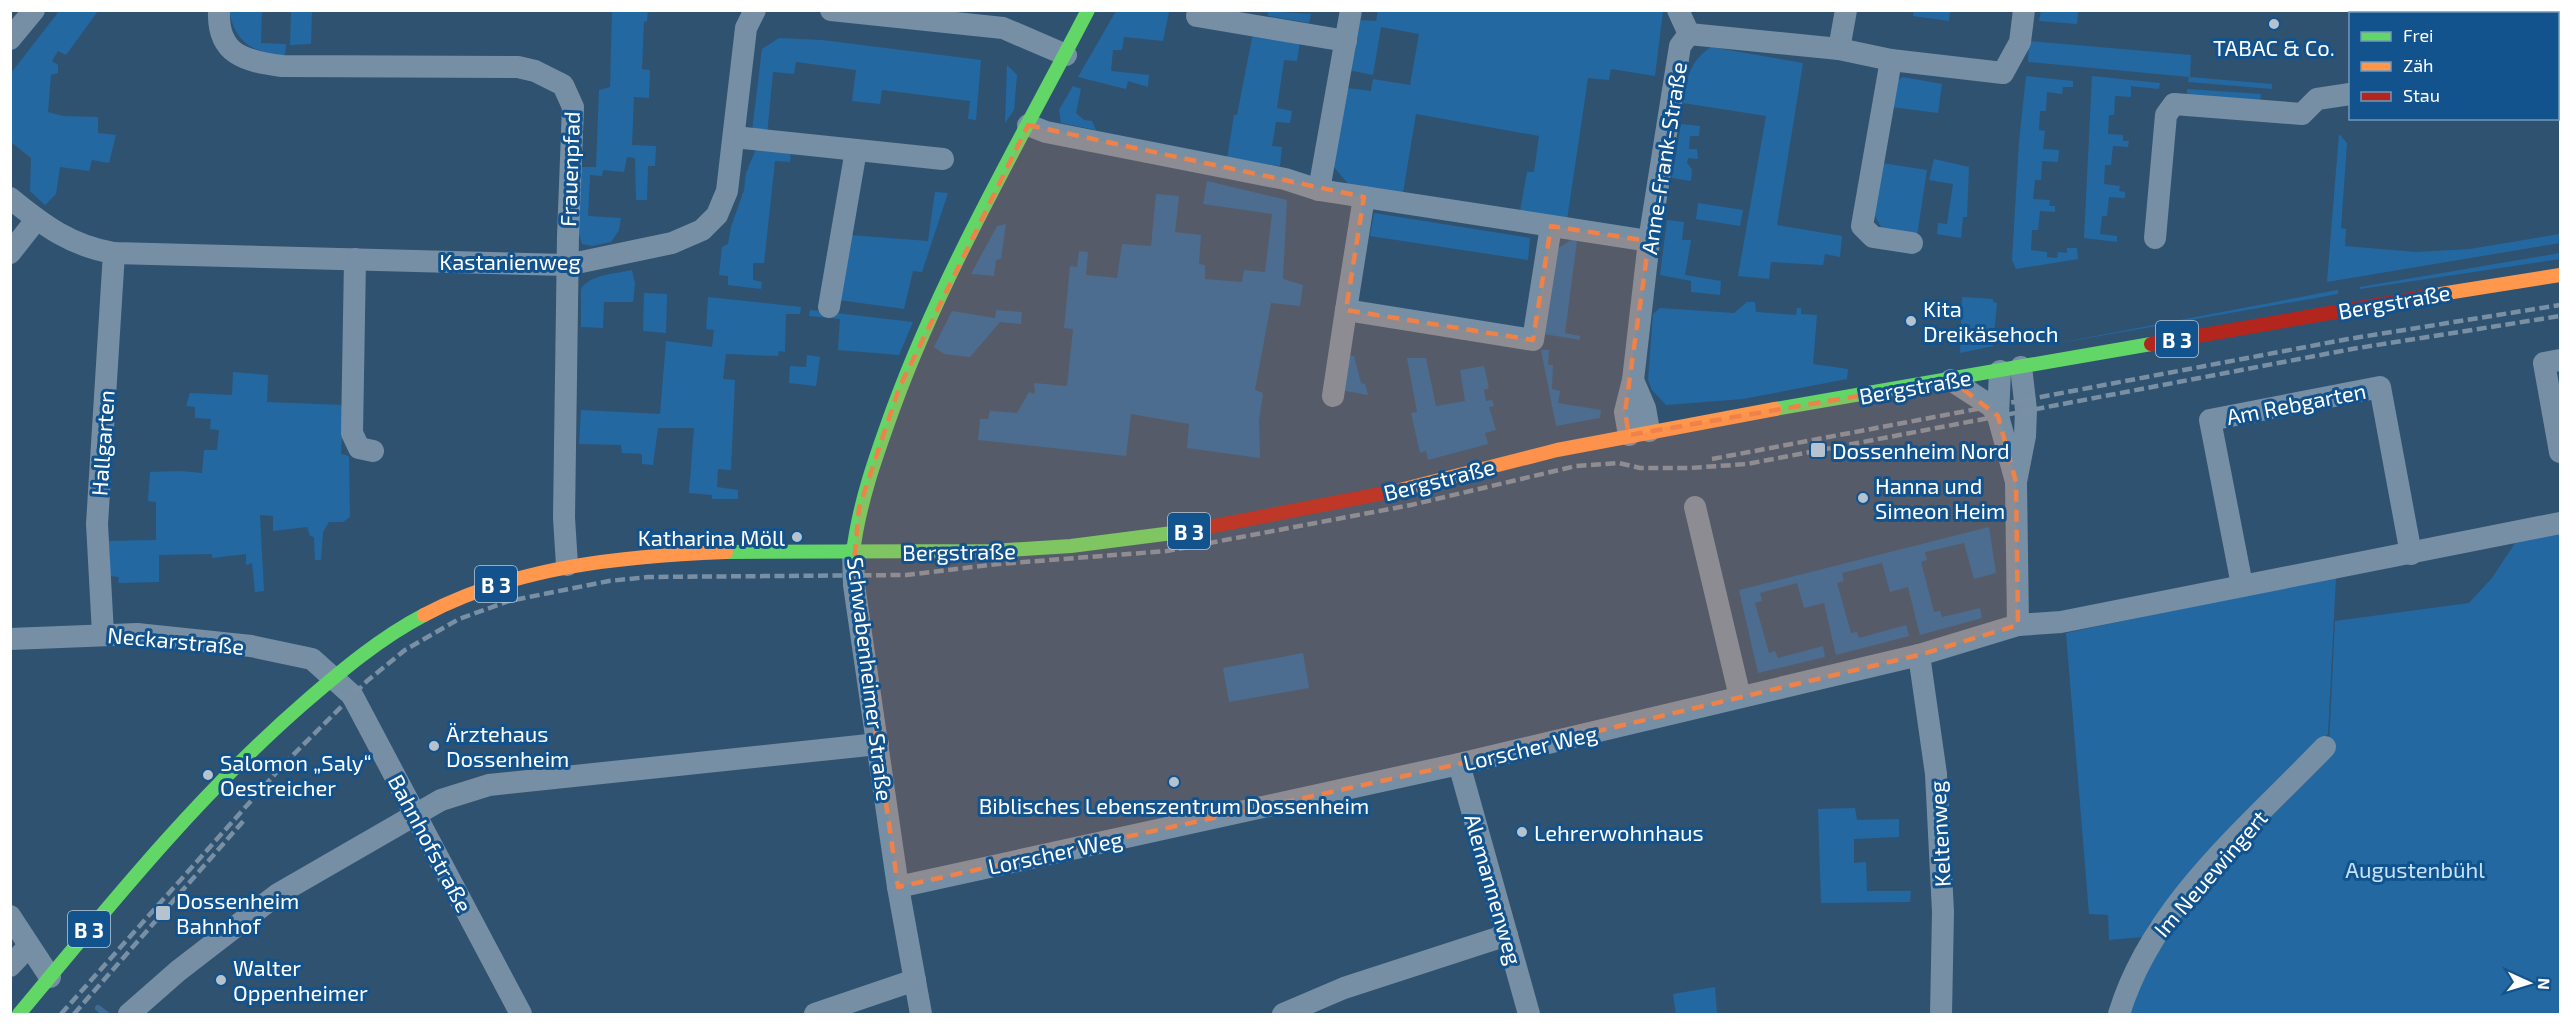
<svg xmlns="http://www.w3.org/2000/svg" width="2571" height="1025" font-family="'Exo 2',sans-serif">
<rect width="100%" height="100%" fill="#2f5271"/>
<g fill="#2468a2">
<polygon points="60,10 98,11 66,55 58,51 52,61 58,65 58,73 51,75 48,112 63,116 98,117 98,133 116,135 109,163 92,160 89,171 60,167 56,194 45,205 30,191 31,158 11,142 11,73"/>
<polygon points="1157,10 1169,12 1163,41 1124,37 1122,50 1113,50 1111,71 1149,75 1148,87 1128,81 1126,89 1078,77 1116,11"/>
<polygon points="1378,10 1663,11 1655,76 1611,69 1609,80 1588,78 1567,220 1520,211 1527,172 1534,172 1539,136 1416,114 1403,193 1350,186 1333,166 1347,88 1371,91 1373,79 1410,85 1419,34 1381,27 1373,75 1348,70 1357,20 1376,21"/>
<path d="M229 11H262L261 43 286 44 285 56C253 52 236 44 229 11Z"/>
<polygon points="266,11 312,11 311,44 290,45 291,12"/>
<polygon points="612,11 648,11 647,21 644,22 642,69 650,70 649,98 634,97 632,145 656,146 655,166 648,166 647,200 636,200 635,158 627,157 624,172 603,170 602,176 590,175 588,216 621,218 619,230 611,242 592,246 582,244 577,228 581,167 596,167 599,90 610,87"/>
<polygon points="1268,11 1311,14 1309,23 1268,16"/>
<polygon points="1914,11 1950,11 1949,21 1913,16"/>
<polygon points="2041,11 2078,11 2077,24 2039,21"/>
<polygon points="1253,33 1300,41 1297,61 1284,60 1277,108 1292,111 1290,123 1276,122 1272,146 1282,147 1280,166 1227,159 1234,115 1237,115"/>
<polygon points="779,38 822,40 981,60 976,120 968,119 970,101 882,90 880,104 852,101 856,70 796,62 794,74 773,72 767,135 752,131 762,49"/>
<polygon points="2029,41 2191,55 2190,77 2272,84 2272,89 2188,82 2189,77 2028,62"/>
<path d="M1711 47 1803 63 1777 225 1842 236 1840 257 1825 254 1823 265 1771 262 1769 279 1738 276 1766 116 1683 103C1687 78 1689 62 1711 47Z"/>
<polygon points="1007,65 1017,75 1014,110 1005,123"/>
<polygon points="2026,76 2073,81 2073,87 2063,87 2062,94 2047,92 2046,111 2040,111 2039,130 2045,131 2043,149 2059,150 2058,162 2042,161 2041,180 2035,180 2033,199 2050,200 2049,206 2055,206 2055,212 2040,211 2038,230 2032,230 2031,250 2047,252 2047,257 2057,258 2058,252 2067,253 2067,248 2077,248 2078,259 2016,269 2012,260 2019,142"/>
<polygon points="2092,76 2160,83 2159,89 2131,86 2131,97 2115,96 2114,115 2109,115 2108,134 2123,135 2123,141 2129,141 2128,147 2113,146 2111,165 2105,165 2104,184 2120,186 2119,191 2125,192 2125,198 2109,197 2107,216 2102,216 2100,234 2117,236 2117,242 2084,238"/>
<polygon points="1903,77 1942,84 1938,113 1891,107 1898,80"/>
<polygon points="1073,86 1081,89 1076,113 1084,120 1092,121 1096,130 1061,123 1059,110"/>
<polygon points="2187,89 2261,94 2260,103 2187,96"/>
<polygon points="1681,124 1700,126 1699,136 1690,136 1689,149 1697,149 1698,159 1688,158 1687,163 1692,169 1691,181 1672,178"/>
<polygon points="2339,134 2347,143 2341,228 2346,229 2345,246 2417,252 2470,249 2560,234 2560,243 2327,282"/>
<polygon points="756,149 791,152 790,162 775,161 764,263 753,263 753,280 762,282 761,289 728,285 728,276 719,275 722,247 728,244 731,227 744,190 746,173"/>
<polygon points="1934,159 1969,167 1967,217 1963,217 1961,238 1937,234 1938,223 1947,224 1953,184 1929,180"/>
<polygon points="1882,163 1927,170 1917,236 1884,232 1874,214"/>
<polygon points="1207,181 1287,200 1283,279 1303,285 1300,306 1271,303 1255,390 1263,393 1259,420 1260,458 1187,448 1189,424 1131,414 1126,456 978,440 980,419 988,419 990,411 1017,413 1029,392 1035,394 1034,383 1067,386 1073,329 1064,328 1070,266 1077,267 1079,251 1088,252 1086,275 1117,278 1122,244 1151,246 1156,194 1179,196 1175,232 1201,235 1199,264 1205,265 1205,279 1242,282 1244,270 1265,272 1272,214 1203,204"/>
<polygon points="935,192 948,193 922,272 913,271 904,309 839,300 849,235 928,241"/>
<polygon points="1698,203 1743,210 1740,226 1696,219"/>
<polygon points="1374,213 1530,238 1528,260 1370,236"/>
<polygon points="1667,220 1684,222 1682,240 1691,240 1685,275 1721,281 1720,295 1691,292 1691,281 1660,275"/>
<polygon points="1006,224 1001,259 996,260 994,276 971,274 997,226"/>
<polygon points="1571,240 1577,241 1565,333 1580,336 1580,340 1544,334 1557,249"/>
<polygon points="2560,253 2560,259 2360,289 2360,287"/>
<path d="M632 270 635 284 633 302H604L603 328 581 327V289C590 274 616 274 632 270Z"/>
<polygon points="2338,290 2338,294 2043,346"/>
<polygon points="644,293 667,294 666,333 643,331"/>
<polygon points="708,297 801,307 800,314 786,314 785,352 779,351 778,356 726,354 723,379 735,380 731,470 718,469 717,487 738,490 738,499 712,499 712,495 689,493 694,428 658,428 653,465 642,464 642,454 622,453 621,445 579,444 581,410 660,414 666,341 712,347 714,330 706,329"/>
<polygon points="1962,297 1993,299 1993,302 1997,303 1993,346 1960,353"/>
<polygon points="1747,302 1755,302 1756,312 1796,315 1797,308 1801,308 1801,314 1817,315 1813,364 1848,369 1847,379 1743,399 1666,405 1652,390 1648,380 1653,314 1660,308 1734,313"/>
<polygon points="810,310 913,322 899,355 838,350 840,319 809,316"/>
<polygon points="996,310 1022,312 1021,324 1000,322 970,357 944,354 934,347 952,311 995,318"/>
<polygon points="1541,350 1549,350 1548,365 1553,365 1552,389 1560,391 1558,403 1601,410 1600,418 1556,426"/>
<polygon points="807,355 820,357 816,386 789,383 790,366 806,367"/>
<polygon points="1346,355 1354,356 1361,383 1365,384 1368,395 1340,390"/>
<polygon points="1407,358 1426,358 1436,406 1465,401 1460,370 1484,366 1489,388 1484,390 1486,401 1492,400 1494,406 1489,407 1496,430 1485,433 1488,444 1428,460 1426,451 1420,453 1411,413 1417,412"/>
<polygon points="233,372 268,375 267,402 344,405 341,454 349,456 350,517 343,522 329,522 323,532 321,560 315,560 314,537 310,536 307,527 273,531 273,516 260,515 264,591 255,592 252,563 246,565 246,554 212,558 212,554 159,555 159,582 118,583 119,577 110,576 109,541 156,540 156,502 148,501 150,472 181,471 202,473 204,450 217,450 219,430 210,429 211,419 195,418 195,407 186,406 190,393 232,395"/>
<polygon points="1989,527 1996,573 1974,579 1964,543 1925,552 1927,560 1921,562 1934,612 1940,611 1942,617 1980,608 1982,618 1920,635 1908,587 1890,592 1882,563 1842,573 1844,581 1837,583 1851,633 1857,632 1859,638 1906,625 1909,636 1836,655 1824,603 1804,608 1797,583 1760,593 1762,601 1755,603 1769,653 1775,651 1778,658 1823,646 1825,657 1758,673 1739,590"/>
<polygon points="2560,533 2560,1014 2128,1014 2143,967 2177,912 2329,747 2335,621 2469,603 2492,578 2517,540"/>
<polygon points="2336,576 2328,734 2234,828 2150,923 2142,937 2109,940 2108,915 2089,914 2066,633"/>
<polygon points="1303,653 1309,688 1229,702 1223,668"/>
<polygon points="1855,808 1857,820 1899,819 1899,837 1854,839 1854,863 1866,862 1867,891 1911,891 1910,902 1821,903 1818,809"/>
<polygon points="1715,987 1717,1014 1676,1014 1673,994"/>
</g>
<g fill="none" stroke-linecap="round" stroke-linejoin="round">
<polyline stroke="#3d6b94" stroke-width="6" points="98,1008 106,1014"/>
<g stroke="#768fa5" stroke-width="22">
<path d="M219 10C217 55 245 61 282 66L518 67 535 71 563 85 573 107 568 236 564 518 567 565"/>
<polyline points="831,10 1003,28 1066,55"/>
<polyline points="1678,10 1689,34"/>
<polyline points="2480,14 2480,10"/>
<polyline points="1197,16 1346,41"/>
<polyline points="10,39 34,10"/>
<polyline points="1839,49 1846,10"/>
<polyline points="1891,60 1862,226 1873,237 1912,243"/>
<polyline points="2558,106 2560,107"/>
<polyline points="1028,125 1046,132 1285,179 1319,190 1649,241"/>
<polyline points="734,137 943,159"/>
<polyline points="1319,190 1351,10"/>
<polyline points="1364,197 1346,310 1533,340 1551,226"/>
<path d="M10 198C43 225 71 246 114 253L567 265 672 243 702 230 717 215 727 191 746 28 755 10"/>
<polyline points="2155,238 2166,115 2174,104 2302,114 2317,99 2350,94"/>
<polyline points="10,253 36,220"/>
<polyline points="355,259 352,433 359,448 373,451"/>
<polyline points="829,307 856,150"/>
<polyline points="2560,360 2544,363 2560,452"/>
<polyline points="2000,371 1998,416 2015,478"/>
<polyline points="1633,380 1645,408 1649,431"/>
<polyline points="1951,380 1991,406 1998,416"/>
<polyline points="1333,396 1346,310"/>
<polyline points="1629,435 1625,412 1633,380 1649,241 1680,46 1689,34 1839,49 1891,60 2003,73 2020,42 2024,10"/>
<polyline points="1695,507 1740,697"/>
<polyline points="853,553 854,585 898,887 921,1014"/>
<polyline points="2242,585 2210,420 2380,387 2411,554"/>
<polyline points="2018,625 2016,482 2025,436 2026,410 2021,367"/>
<polyline points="103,634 97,524 114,253"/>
<polyline points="10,639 137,634 251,646 312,659 352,695 521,1014"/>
<polyline points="1919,655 1936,774 1943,912 1941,1014"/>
<polyline points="1459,764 1529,1014"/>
<polyline points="898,887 1459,764 1919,655 2018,625 2061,622 2560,523"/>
<polyline points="10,916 50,977"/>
<polyline points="10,966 29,946"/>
<polyline points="129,1014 178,971 278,894 441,800 489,785 878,744"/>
<polyline points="815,1014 915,980"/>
<polyline points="1283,1014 1344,988 1507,935"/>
<path d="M2119 1014C2152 905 2248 827 2325 747"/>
</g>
<g stroke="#63d668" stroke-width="14">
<polyline points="1775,409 2151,344"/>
<polyline points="726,552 992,551 1071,546 1188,531"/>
<path d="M853 553C859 503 876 456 893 409 944 270 1020 141 1088 10"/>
<path d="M19 1014C109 906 197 796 304 703 341 671 380 638 424 615"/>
</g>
<g stroke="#ff974d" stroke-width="14">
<polyline points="2434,295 2560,275"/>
<polyline points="1400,490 1557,450 1775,409"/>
<path d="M424 615C516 566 624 556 726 552"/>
</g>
<g stroke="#b3261e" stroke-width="14">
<polyline points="2151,344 2434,295"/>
<polyline points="1188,531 1400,490"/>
</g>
<g stroke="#7990a4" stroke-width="4.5" stroke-dasharray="10 4.5" stroke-linecap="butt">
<polyline points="1712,459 2348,339 2560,305"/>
<polyline points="61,1014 283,765 367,681 405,650 459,619 509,601 609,581 648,577 906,575 998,564 1167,551 1411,505 1576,466 1619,463 1640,468 1690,468 1747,464 2352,349 2560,316"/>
<polyline points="74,1014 246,818"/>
</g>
</g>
<path fill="#ee8249" fill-opacity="0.2" stroke="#ee8249" stroke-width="4.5" stroke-dasharray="12 8" stroke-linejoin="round" d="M1028 125 1364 197 1346 310 1533 340 1551 226 1649 241 1625 412 1629 435 1951 380 1998 416 2016 482 2018 625 1919 655 1459 764 898 887 853 573 859 508 899 388Z"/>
<g fill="#b6c2cd" stroke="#13538d" stroke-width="2">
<circle cx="2274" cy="24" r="6"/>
<circle cx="1911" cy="321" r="6"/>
<rect x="1810" y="442" width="16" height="16" rx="3"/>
<circle cx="1863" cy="498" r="6"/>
<circle cx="797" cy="537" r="6"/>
<circle cx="434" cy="746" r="6"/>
<circle cx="208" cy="775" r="6"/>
<circle cx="1174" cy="782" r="6"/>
<circle cx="1522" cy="832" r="6"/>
<rect x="155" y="905" width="16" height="16" rx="3"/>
<circle cx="221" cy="980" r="6"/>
</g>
<g text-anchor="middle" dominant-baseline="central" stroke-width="6" stroke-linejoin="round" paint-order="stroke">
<g fill="#13538d" stroke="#b8cbdd" stroke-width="1.5">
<rect x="2156" y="321" width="42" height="36" rx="4.5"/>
<rect x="1168" y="513" width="42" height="36" rx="4.5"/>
<rect x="475" y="566" width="42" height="36" rx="4.5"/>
<rect x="68" y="911" width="42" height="36" rx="4.5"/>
</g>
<g font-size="21" font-weight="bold" fill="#fff">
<text x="2177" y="339">B 3</text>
<text x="1189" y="531">B 3</text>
<text x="496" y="584">B 3</text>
<text x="89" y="929">B 3</text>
</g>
<g font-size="22" fill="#fff" stroke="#13538d" text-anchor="start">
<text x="2274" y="47" text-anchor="middle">TABAC &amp; Co.</text>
<text x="1923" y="308">Kita<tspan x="1923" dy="25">Dreikäsehoch</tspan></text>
<text x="1832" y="450">Dossenheim Nord</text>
<text x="1875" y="485">Hanna und<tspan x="1875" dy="25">Simeon Heim</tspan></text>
<text x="785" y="537" text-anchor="end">Katharina Möll</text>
<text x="446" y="733">Ärztehaus<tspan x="446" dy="25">Dossenheim</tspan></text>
<text x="220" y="762">Salomon „Saly“<tspan x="220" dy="25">Oestreicher</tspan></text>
<text x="1174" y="805" text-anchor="middle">Biblisches Lebenszentrum Dossenheim</text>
<text x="1534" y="832">Lehrerwohnhaus</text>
<text x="176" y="900">Dossenheim<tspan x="176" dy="25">Bahnhof</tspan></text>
<text x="233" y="967">Walter<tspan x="233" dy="25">Oppenheimer</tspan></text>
</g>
<g font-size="22" fill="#fff" stroke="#13538d">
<text transform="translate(1663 158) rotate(-81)">Anne-Frank-Straße</text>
<text transform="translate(569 169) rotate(-88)">Frauenpfad</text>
<text x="510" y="261">Kastanienweg</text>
<text transform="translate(2394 301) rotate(-10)">Bergstraße</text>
<text transform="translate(1915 386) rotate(-10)">Bergstraße</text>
<text transform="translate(2296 403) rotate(-11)">Am Rebgarten</text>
<text transform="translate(102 443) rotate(-86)">Hallgarten</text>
<text transform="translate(1439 479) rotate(-14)">Bergstraße</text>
<text transform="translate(959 551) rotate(-1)">Bergstraße</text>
<text transform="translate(176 640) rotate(5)">Neckarstraße</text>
<text transform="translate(871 679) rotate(83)">Schwabenheimer Straße</text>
<text transform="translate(1530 747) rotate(-13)">Lorscher Weg</text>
<text transform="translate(1939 834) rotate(-93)">Keltenweg</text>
<text transform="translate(431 843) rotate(62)">Bahnhofstraße</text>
<text transform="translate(1055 852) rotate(-12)">Lorscher Weg</text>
<text transform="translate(2210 873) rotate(-49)">Im Neuewingert</text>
<text transform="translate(1494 889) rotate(74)">Alemannenweg</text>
</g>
<g font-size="22" fill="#c3e2fc" stroke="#13538d">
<text x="2415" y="869">Augustenbühl</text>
</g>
</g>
<rect width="2571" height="1025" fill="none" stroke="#ffffff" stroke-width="24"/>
<rect x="2349" y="12" width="210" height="108" fill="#13538d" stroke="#7198bb" stroke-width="1.5"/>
<rect x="2361" y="32" width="30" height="9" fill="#63d668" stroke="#7198bb" stroke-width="1.5"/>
<text x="2403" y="42" font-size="18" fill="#ffffff">Frei</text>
<rect x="2361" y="62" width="30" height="9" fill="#ff974d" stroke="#7198bb" stroke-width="1.5"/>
<text x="2403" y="72" font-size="18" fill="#ffffff">Zäh</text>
<rect x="2361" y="92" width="30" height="9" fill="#b3261e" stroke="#7198bb" stroke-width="1.5"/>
<text x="2403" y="102" font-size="18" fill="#ffffff">Stau</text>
<g transform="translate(2529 983) rotate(94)" stroke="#13538d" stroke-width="4.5" paint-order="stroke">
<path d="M0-4.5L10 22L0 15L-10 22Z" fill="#ffffff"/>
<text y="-9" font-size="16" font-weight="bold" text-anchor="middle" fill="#ffffff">N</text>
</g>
</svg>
